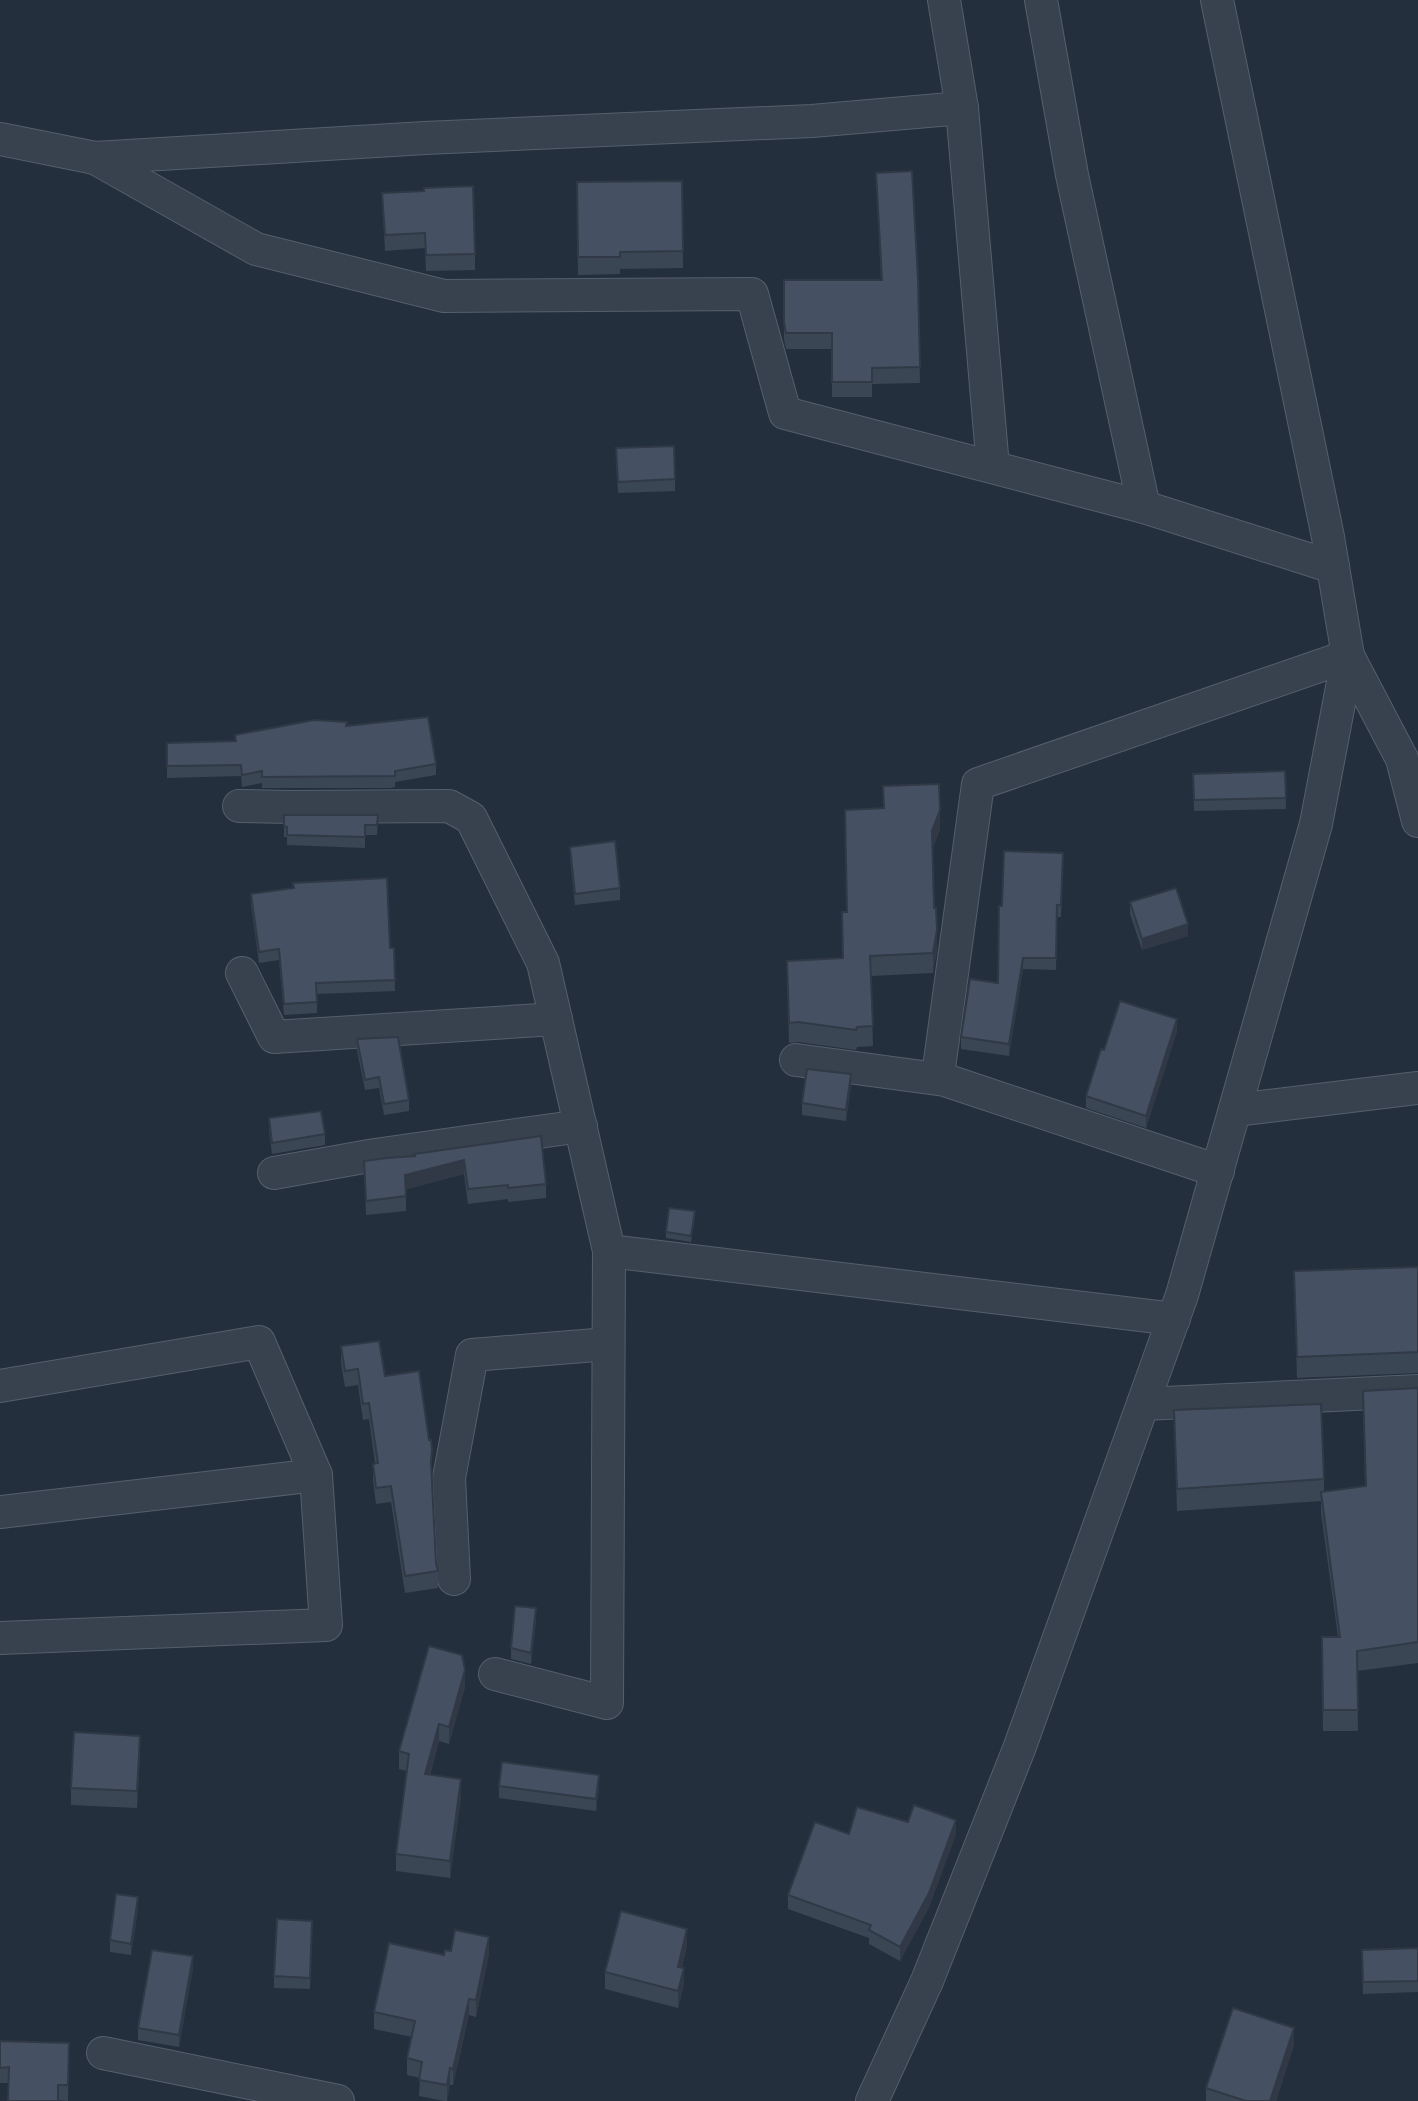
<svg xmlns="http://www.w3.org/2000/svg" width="1418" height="2101" font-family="Rubik,sans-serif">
<rect width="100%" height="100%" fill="#242f3e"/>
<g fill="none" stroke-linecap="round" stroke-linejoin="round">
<g stroke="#565f6c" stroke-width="34">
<g id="minor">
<polyline points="944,0 962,108 993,467"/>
<polyline points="1041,0 1072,175 1144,507"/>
<polyline points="0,139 95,158 425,138 812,121 962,108"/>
<polyline points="95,158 256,249 444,296 752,294 785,413 1144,507 1333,567"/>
<polyline points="239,806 290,807 449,806 471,818 543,963 609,1251 607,1703 495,1674"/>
<polyline points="242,973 274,1037 556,1019"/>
<polyline points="796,1060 945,1080 1218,1171"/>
<polyline points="939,1068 978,784 1348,656 1402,759 1418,821"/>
<polyline points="1235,1110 1418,1088"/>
<polyline points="274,1173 375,1155 581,1126"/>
<polyline points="609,1251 1174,1319"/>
<polyline points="0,1386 259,1342 316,1475 326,1625 0,1638"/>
<polyline points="1143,1404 1418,1391"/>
<polyline points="0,1512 316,1475"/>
<polyline points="454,1579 449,1478 472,1355 608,1344"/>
<polyline points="103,2053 338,2101"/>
<polyline points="872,2101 927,1981 1019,1749 1182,1295 1316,824 1348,656 1328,537 1217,0"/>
</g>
</g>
<use href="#minor" stroke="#38414e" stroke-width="32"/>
</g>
<g fill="#3b4654">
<polygon points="876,173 918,280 920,383 872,384 872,397 832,397 832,349 786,349 784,339 784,280 881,280"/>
<polygon points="682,181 683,268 620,269 620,274 578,275 577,182"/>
<polygon points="382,193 475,254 475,270 426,271 425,248 385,251"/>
<polygon points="616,460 675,479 675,491 618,493"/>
<polygon points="346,726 436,764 436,775 395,782 395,787 391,788 262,788 262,783 242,787 241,776 167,778 167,743 235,741 235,735"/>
<polygon points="1285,771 1286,809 1194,811 1193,774"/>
<polygon points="883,786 940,830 932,849 937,950 933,973 871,976 873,1046 857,1047 856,1050 798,1042 789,1043 787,961 843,958 842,912 846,912 883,808"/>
<polygon points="284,815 378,815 377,835 365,835 365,848 287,845 287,837 284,837"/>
<polygon points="570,847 620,888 620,900 575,905 570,858"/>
<polygon points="1063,853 1061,917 1057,917 1056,970 1023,969 1009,1056 961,1049 961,1037 998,983 1002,906"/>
<polygon points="293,883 390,948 394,948 395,991 317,994 317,1013 284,1015 279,960 259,963 251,905 251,894 293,888"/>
<polygon points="1130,902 1188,936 1142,950 1130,914"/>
<polygon points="1177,1031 1146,1128 1086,1108 1086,1096 1104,1050"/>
<polygon points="357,1039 409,1100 409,1111 384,1115 379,1088 365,1090 357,1050"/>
<polygon points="851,1086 846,1121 802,1115 802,1103"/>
<polygon points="269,1118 325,1134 325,1145 272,1154 269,1130"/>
<polygon points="541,1136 546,1184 546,1198 508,1202 508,1199 468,1204 464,1174 406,1189 406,1211 366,1215 364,1161 414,1156"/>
<polygon points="695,1217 691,1242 666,1238 666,1232"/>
<polygon points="1418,1267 1418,1373 1297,1378 1294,1271"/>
<polygon points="341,1346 385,1376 432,1467 431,1475 436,1563 438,1571 438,1588 405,1593 391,1502 376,1504 373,1481 373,1464 375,1464 369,1419 363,1420 358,1385 345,1387 341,1363"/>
<polygon points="1418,1388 1418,1663 1357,1671 1358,1731 1323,1731 1322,1637 1338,1637 1321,1513 1321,1501 1177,1511 1174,1410 1324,1479 1324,1491 1365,1486 1363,1391"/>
<polygon points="536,1620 531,1664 511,1659 511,1648"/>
<polygon points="465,1687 449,1744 439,1741 430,1775 461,1797 450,1878 396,1871 396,1854 407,1771 399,1769 399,1751"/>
<polygon points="140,1753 137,1808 71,1805 71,1788"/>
<polygon points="499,1786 599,1787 596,1811 499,1798"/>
<polygon points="908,1822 956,1834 929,1907 900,1961 869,1944 869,1938 788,1909 788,1895 849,1834"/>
<polygon points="138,1909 131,1955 110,1952 110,1940"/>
<polygon points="312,1921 310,1989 274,1988 274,1976"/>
<polygon points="687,1946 682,1967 684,1985 678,2008 605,1989 605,1972"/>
<polygon points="1418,1948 1418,1992 1363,1994 1362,1950"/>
<polygon points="451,1951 489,1954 476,2017 469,2015 453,2085 450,2085 447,2101 444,2101 419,2096 420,2078 407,2075 407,2058 412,2037 374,2029 374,2012 444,1955"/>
<polygon points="193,1968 179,2047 138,2040 138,2028"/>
<polygon points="0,2041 69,2043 68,2101 58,2100 8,2083 0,2083"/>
<polygon points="1294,2045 1276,2101 1206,2101 1206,2088"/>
</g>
<g fill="#303945">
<polygon points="940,810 940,830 932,850 932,831"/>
<polygon points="1188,924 1188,936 1142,950 1142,939"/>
<polygon points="937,930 937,950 933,973 933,953"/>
<polygon points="1023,958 1023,969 1009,1056 1009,1044"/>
<polygon points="1177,1019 1177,1031 1146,1128 1146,1116"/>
<polygon points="851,1074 851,1086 846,1121 846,1110"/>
<polygon points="464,1160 464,1174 405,1190 405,1175"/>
<polygon points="536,1608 536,1620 531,1664 531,1653"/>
<polygon points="465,1670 465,1687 449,1744 449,1727"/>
<polygon points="439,1724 439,1741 425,1791 425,1774"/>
<polygon points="140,1736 140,1753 137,1808 137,1791"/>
<polygon points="599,1775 599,1787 596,1811 596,1799"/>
<polygon points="461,1779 461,1797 450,1878 450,1861"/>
<polygon points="956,1820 956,1834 929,1907 900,1961 900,1947"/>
<polygon points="138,1897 138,1909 131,1955 131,1944"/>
<polygon points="687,1929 687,1946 678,1984 678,1967"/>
<polygon points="489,1937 489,1954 476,2017 476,2000"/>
<polygon points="193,1956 193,1968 179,2047 179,2035"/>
<polygon points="684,1968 684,1985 678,2008 678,1991"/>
<polygon points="469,1999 469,2015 453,2085 453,2069"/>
<polygon points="1294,2028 1294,2045 1276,2101 1270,2101"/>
<polygon points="450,2068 450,2085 447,2101 447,2085"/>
</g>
<g fill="#455162" stroke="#303945" stroke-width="2">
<polygon points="912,171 918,280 920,367 872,368 872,382 832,382 832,333 786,333 784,323 784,280 882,280 876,173"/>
<polygon points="682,181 683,251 620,252 620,257 578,257 577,182"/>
<polygon points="473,186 475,254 426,255 425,233 385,235 382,193 424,191 424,188"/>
<polygon points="674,446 675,479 618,482 616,448"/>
<polygon points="428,717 436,764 395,771 395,776 262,777 262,771 242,775 241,765 167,766 167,743 236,741 235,735 314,720 347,722 346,726"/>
<polygon points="1285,771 1286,798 1194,800 1193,774"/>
<polygon points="939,784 940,810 932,831 934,908 936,908 937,930 933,953 870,956 873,1026 857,1027 856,1030 798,1022 789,1023 787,961 843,958 842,912 847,912 845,810 884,808 883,786"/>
<polygon points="284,815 378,815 377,825 365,825 365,837 287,835 287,827 284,826"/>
<polygon points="615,841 620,888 575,894 570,847"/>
<polygon points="1004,851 1063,853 1061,905 1057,905 1056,958 1023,958 1009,1044 961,1037 970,979 998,983 999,906 1002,906"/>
<polygon points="387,878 390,948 394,948 395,980 316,983 317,1002 284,1004 279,949 259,952 251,894 294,888 293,883"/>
<polygon points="1176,888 1188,924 1142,939 1130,902"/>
<polygon points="1120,1001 1177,1019 1146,1116 1086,1096 1101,1049 1104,1050"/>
<polygon points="398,1037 409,1100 384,1104 379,1077 365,1080 357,1039"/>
<polygon points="807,1069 851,1074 846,1110 802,1103"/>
<polygon points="321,1111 325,1134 272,1143 269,1118"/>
<polygon points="541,1136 546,1184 508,1188 508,1185 468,1189 464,1160 405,1175 406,1196 366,1201 364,1161 387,1158 415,1156 414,1154"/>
<polygon points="669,1208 695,1211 691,1236 666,1232"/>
<polygon points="1418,1267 1418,1352 1297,1357 1294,1271"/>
<polygon points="379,1341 385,1376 419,1371 429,1440 431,1440 432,1450 431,1462 436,1563 438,1571 405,1576 391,1486 376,1488 373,1464 378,1463 369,1403 363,1404 358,1369 345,1371 341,1346"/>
<polygon points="1418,1388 1418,1642 1357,1651 1358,1710 1323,1710 1322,1637 1340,1637 1321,1492 1366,1486 1363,1391"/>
<polygon points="1321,1404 1324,1479 1177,1489 1174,1410"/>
<polygon points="515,1606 536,1608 531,1653 511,1648"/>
<polygon points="429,1646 462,1655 465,1670 449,1727 439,1724 425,1774 461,1779 450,1861 396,1854 409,1754 399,1751"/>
<polygon points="74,1732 140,1736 137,1791 71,1788"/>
<polygon points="502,1762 599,1775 596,1799 499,1786"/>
<polygon points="914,1805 956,1820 929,1893 900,1947 869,1930 871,1925 788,1895 815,1822 849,1834 857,1807 908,1822"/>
<polygon points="116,1894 138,1897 131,1944 110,1940"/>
<polygon points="621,1911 687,1929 678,1967 684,1968 678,1991 605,1972"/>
<polygon points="277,1919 312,1921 310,1978 274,1976"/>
<polygon points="455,1930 489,1937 476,2000 469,1999 453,2069 450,2068 447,2085 419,2080 422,2062 407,2058 415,2021 374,2012 389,1943 444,1955 445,1950 451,1951"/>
<polygon points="1418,1948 1418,1981 1363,1982 1362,1950"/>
<polygon points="152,1950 193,1956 179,2035 138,2028"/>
<polygon points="1233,2008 1294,2028 1270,2101 1246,2101 1206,2088"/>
<polygon points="0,2041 69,2043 68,2085 58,2085 58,2101 8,2101 9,2067 0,2068"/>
</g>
</svg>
